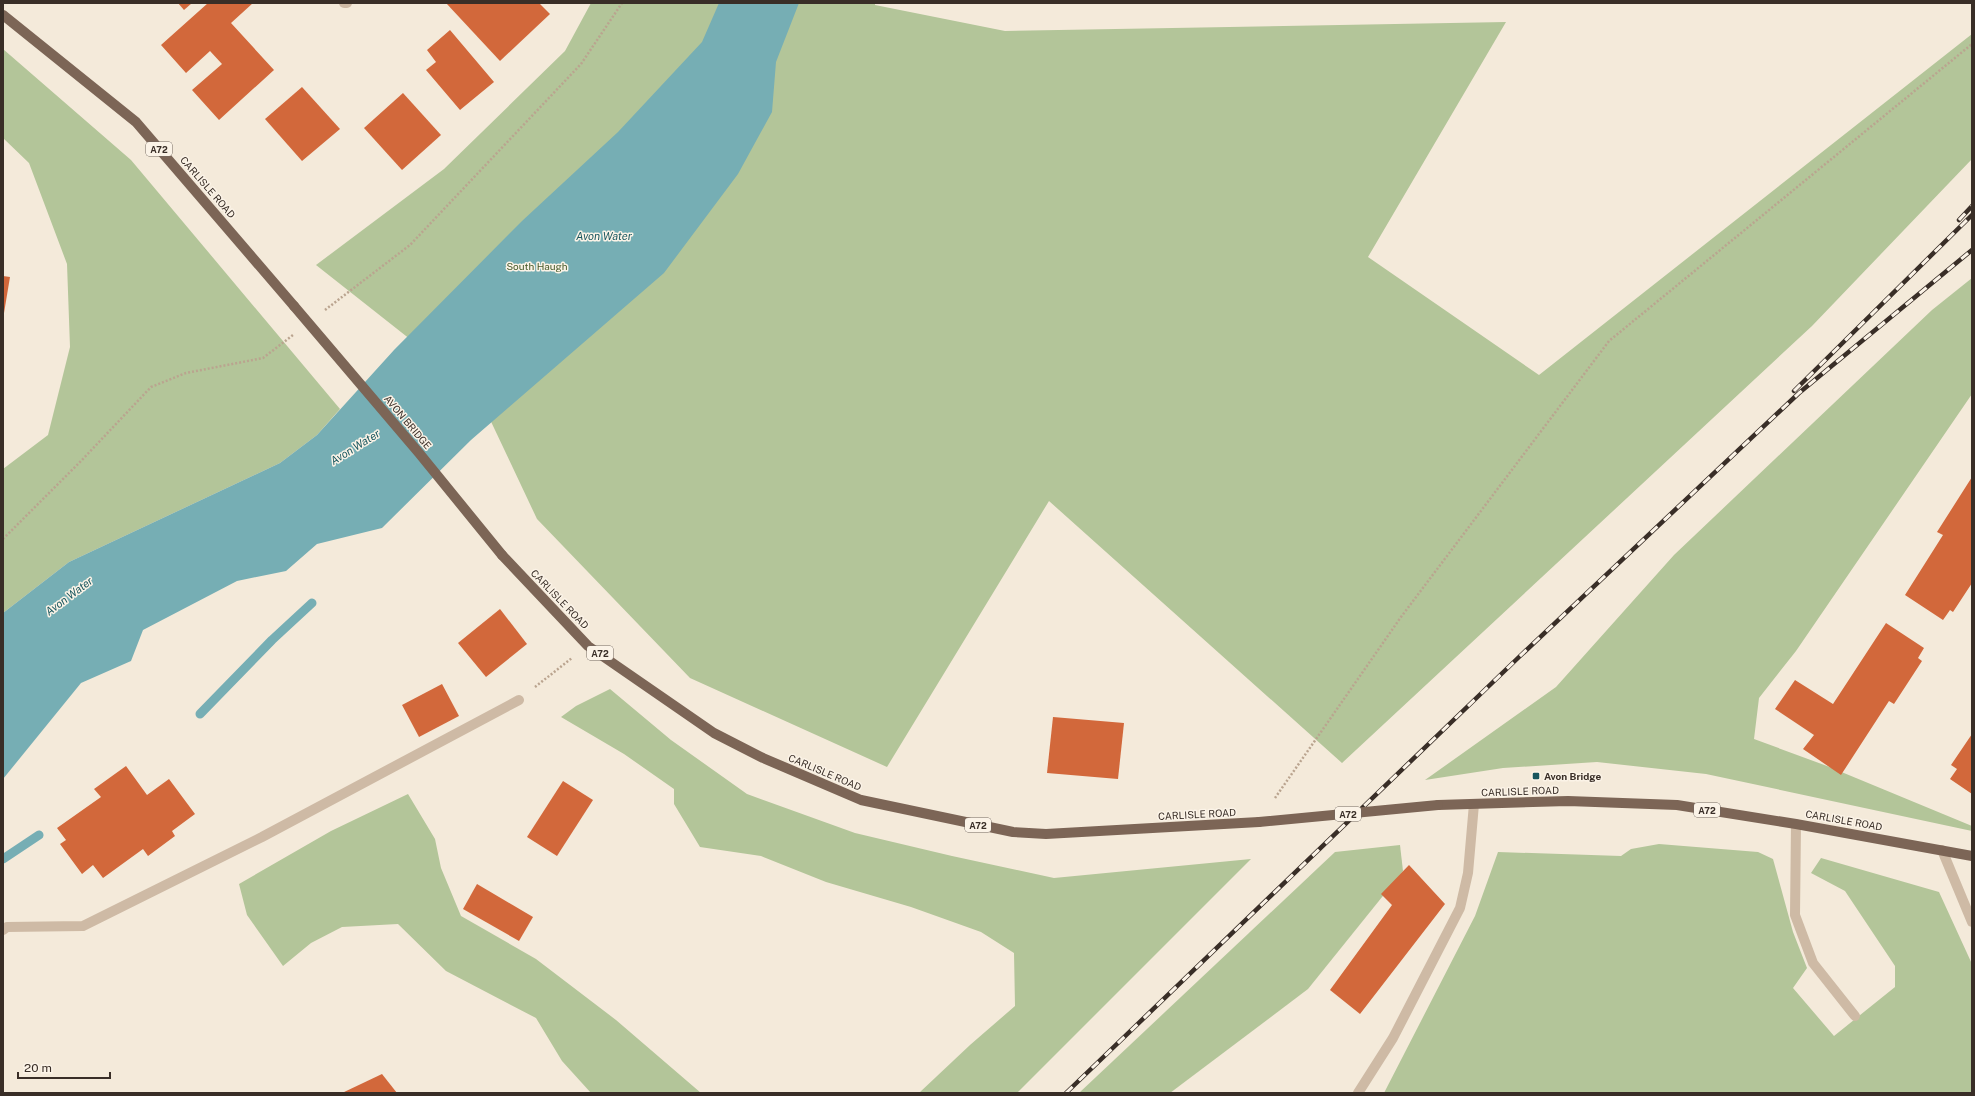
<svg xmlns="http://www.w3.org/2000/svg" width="1975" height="1096" font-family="'Public Sans',sans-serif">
<rect width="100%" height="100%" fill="#f4eada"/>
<g fill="#b3c599">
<polygon points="591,3 875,3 875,5 1005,31 1506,22 1368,257 1539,375 1972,34 1972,159 1812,326 1342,763 1049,501 887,767 690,678 537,519 477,392 316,265 444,169 565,51"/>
<polygon points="3,49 131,160 340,409 317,435 280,463 69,562 3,613 3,469 48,435 70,347 67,264 29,163 3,138"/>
<polygon points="1972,278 1972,394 1796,651 1759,698 1754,739 1827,766 1972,826 1972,831 1706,774 1597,762 1503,768 1425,780 1556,687 1674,555 1932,310"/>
<polygon points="610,689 671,740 747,794 855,833 952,856 1054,878 1251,859 1017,1093 919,1093 970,1045 1015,1006 1014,953 981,932 911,907 826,882 761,856 700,847 674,804 674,789 624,754 561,717 576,706"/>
<polygon points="408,794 435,839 441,868 461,916 536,959 616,1020 701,1093 591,1093 562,1061 536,1018 446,971 398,924 342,927 311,943 283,966 247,915 239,884 331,831"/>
<polygon points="1659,844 1758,852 1773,859 1793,932 1807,968 1793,988 1834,1036 1895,987 1895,966 1845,891 1811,873 1821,858 1939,892 1972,964 1972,1093 1384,1093 1475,916 1498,852 1621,856 1631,849"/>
<polygon points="1400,845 1403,871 1308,989 1170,1093 1079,1093 1335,852"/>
</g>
<polygon fill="#76aeb4" points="719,3 799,3 776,62 772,112 738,174 664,273 471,440 382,528 317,544 286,571 237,581 143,630 131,661 81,683 3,779 3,613 69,562 280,463 317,435 394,350 522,221 618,132 702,42"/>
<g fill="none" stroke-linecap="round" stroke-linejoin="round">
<g stroke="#76aeb4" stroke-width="9">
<polyline points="200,714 272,640 312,603"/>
<polyline points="3,859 39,835"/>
</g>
</g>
<g fill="#d2683b">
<polygon points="178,3 192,3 184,10"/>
<polygon points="208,3 253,3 231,23 274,70 219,120 192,90 222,64 210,51 186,73 161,45"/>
<polygon points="446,3 539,3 550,14 500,61"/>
<polygon points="450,30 494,82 460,110 426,70 436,62 427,50"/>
<polygon points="302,87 340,129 302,161 265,119"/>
<polygon points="403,93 441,135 402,170 364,128"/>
<polygon points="3,276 10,277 4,313 3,313"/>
<polygon points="1972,477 1972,583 1953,612 1950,610 1943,620 1905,595 1943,535 1937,532"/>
<polygon points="500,609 527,644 486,677 458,643"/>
<polygon points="1886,623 1924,648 1918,658 1922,661 1894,704 1889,701 1841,775 1803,749 1814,735 1775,709 1795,680 1833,704"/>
<polygon points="442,684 459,716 419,737 402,705"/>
<polygon points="1053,717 1124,723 1118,779 1047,773"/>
<polygon points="1972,734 1972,794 1950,779 1957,769 1951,765"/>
<polygon points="126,766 147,795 169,779 195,814 172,831 175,836 148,856 143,849 103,878 93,865 82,874 60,844 66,840 57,828 101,797 94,789"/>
<polygon points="563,781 593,800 557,856 527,837"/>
<polygon points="1409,865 1445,904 1360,1014 1330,990 1392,905 1381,894"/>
<polygon points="477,884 533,917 519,941 463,909"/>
<polygon points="382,1074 397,1093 342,1093"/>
</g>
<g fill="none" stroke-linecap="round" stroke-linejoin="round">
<g stroke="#baa48f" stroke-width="2.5" stroke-dasharray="2 2" stroke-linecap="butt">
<polyline points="325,310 410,245 581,64 622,3"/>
<polyline points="3,539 81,461 151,387 186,373 263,358 293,335"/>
<polyline points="535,687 572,658"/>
<polyline points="1275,798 1401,617 1609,341 1972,44"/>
</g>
<g stroke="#cebaa5" stroke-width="10">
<polyline points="1796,824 1795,915 1813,963 1855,1016"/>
<polyline points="1942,850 1972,922"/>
<polyline points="3,930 7,927 83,926 262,837 519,700"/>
<polyline points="1358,1093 1393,1038 1460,908 1468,873 1474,804"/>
</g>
<polyline stroke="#cebaa5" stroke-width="10" points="344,3 347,3"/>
<g stroke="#7c6556" stroke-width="10">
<polyline points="3,15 136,122 294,306"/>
<polyline points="502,555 588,646 714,733 763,758 861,800 1013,832 1046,834 1259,822"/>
<polyline points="1438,805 1568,801 1677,805 1796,824 1972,856"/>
</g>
<g stroke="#392e27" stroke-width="4.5">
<g id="rail">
<polyline points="1959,220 1972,206"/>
<polyline points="1794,391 1972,215"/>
<polyline points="1066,1093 1519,657 1799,393 1972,250"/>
</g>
</g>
<use href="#rail" stroke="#fbf3e7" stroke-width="3" stroke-dasharray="9" stroke-linecap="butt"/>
<g stroke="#7c6556" stroke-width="10">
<polyline points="294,306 419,453 502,555"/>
<polyline points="1259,822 1438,805"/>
</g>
</g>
<rect fill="#18565e" stroke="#fbf3e7" stroke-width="1.5" x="1532" y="772" width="8" height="8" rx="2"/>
<g text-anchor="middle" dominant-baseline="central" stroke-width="3" stroke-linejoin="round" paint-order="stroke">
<g fill="#fbf3e7" stroke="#736961" stroke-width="1">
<rect x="146" y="142" width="26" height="14" rx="3"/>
<rect x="587" y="646" width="26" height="14" rx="3"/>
<rect x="1694" y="803" width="26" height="14" rx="3"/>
<rect x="1335" y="807" width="26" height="14" rx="3"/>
<rect x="965" y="818" width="26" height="14" rx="3"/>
</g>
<g font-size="9" font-weight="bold" fill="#392e27">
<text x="159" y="149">A72</text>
<text x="600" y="653">A72</text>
<text x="1707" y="810">A72</text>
<text x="1348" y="814">A72</text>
<text x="978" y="825">A72</text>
</g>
<g font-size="10" fill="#392e27" stroke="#fbf3e7">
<text transform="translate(208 187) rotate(49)">CARLISLE ROAD</text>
<text transform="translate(408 422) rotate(50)">AVON BRIDGE</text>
<text transform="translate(560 599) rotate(46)">CARLISLE ROAD</text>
<text transform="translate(825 772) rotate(23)">CARLISLE ROAD</text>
<text transform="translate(1520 791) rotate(-2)">CARLISLE ROAD</text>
<text transform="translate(1197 814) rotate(-3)">CARLISLE ROAD</text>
<text transform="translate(1844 820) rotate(10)">CARLISLE ROAD</text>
</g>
<g font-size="10" fill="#445928" stroke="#fbf3e7">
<text x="537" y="266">South Haugh</text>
</g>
<g font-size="10" font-weight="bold" fill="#392e27" stroke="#fbf3e7" text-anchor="start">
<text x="1544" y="776">Avon Bridge</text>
</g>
<g font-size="11" font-style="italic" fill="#18565e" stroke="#fbf3e7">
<text x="604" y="236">Avon Water</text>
<text transform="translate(355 447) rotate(-32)">Avon Water</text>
<text transform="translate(69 596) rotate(-37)">Avon Water</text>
</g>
</g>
<rect width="1975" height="1096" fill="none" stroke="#392e27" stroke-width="8"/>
<path d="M18 1072v6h92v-6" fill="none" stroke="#392e27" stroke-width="2"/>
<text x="24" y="1072" font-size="12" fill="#392e27" stroke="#fbf3e7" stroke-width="3" paint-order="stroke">20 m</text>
</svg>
